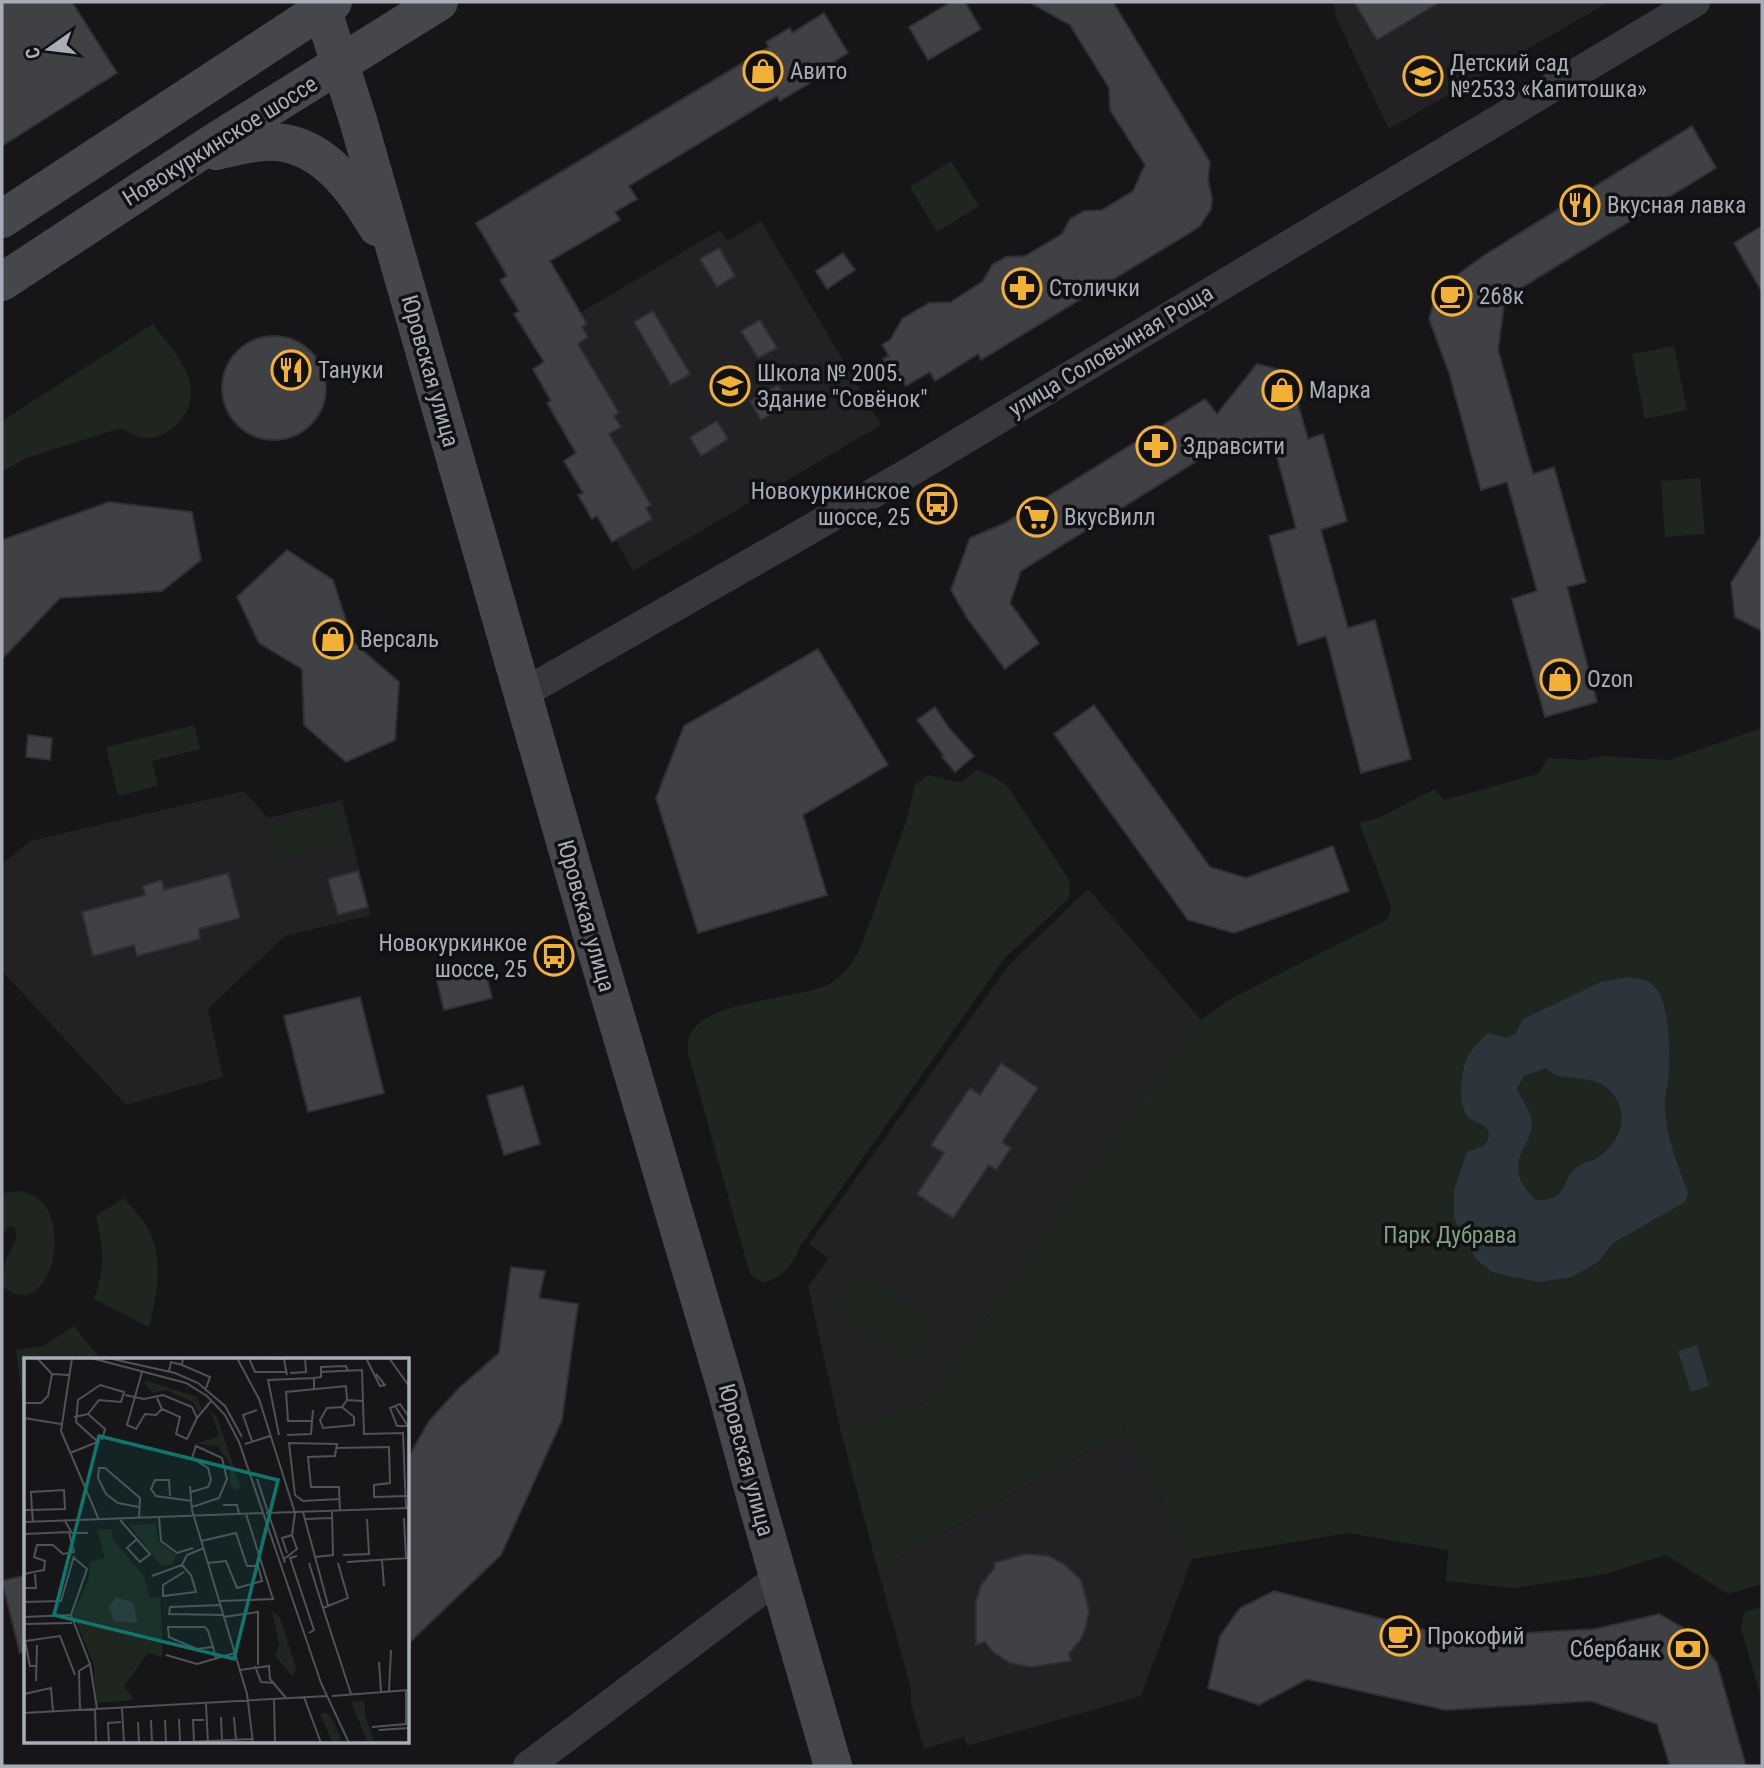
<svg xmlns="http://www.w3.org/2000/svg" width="1764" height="1768" font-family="'Roboto Condensed',sans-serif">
<rect width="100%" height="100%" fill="#161618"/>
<g fill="#222225">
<polygon points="1333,2 1609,2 1389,129 1338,22"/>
<polygon points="761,221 881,425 633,571 616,540 651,519 646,508 650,505 604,437 621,427 614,416 619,413 585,355 573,347 588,337 582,327 587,324 580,313 720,230 727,241"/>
<polygon points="244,791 268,818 342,800 371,915 285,936 208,1009 223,1077 126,1105 2,971 2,864 30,841"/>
<polygon points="1088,889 1201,1020 927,1402 840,1428 808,1287 829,1258 809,1244 1009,965"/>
<polygon points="1125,1430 1192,1559 1141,1696 967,1746 964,1737 924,1749 911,1703 911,1689 878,1570"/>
</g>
<g fill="#1e261f">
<polygon points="951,161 979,206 937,232 910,187"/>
<path d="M153 324C166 342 189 365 191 389 193 414 170 439 145 438 137 438 127 431 120 428L24 459 2 472V421Z"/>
<polygon points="1674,346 1687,410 1645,419 1632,354"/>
<polygon points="1700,478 1705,534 1665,537 1661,481"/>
<polygon points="194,725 200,749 152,761 158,786 118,796 106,747"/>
<polygon points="1762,728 1762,1584 1728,1594 1666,1555 1606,1574 1514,1588 1446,1581 1448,1550 1348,1533 1192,1559 1125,1430 878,1570 840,1428 927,1402 1201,1020 1230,999 1388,919 1391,906 1359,823 1378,818 1435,789 1444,800 1538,774 1548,758 1585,760 1603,756 1669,760"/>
<path d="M977 770 993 776 1007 786 1070 881 1069 898 1004 959 799 1248C792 1267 783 1275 764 1283L750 1274 688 1053C688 1048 688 1041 689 1037 702 999 800 1000 829 984 844 976 853 962 861 947L907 819 915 785 928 775 961 783Z"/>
<polygon points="338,806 347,841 274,860 265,825"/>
<path d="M21 1191C25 1193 31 1194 36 1197 71 1219 53 1310 13 1293 8 1290 3 1289 2 1283 0 1257 20 1248 15 1228L10 1226 2 1235V1195L3 1193Z"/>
<path d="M124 1198C132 1208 142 1218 148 1229 164 1257 157 1298 149 1327L94 1299C106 1266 103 1249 96 1216Z"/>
<polygon points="863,1273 938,1322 911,1363 837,1313"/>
<polygon points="74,1326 101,1360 26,1360 26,1395 22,1395 16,1350 44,1346"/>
<polygon points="1762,1607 1762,1701 1741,1628 1744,1612"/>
</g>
<g fill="#2c353c" fill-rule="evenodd">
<path d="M1628 977C1637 978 1646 979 1653 985 1669 998 1670 1048 1669 1068 1669 1082 1664 1096 1665 1110 1667 1139 1678 1166 1688 1193L1685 1202 1613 1243 1598 1262 1572 1277 1540 1282 1514 1277 1492 1272 1477 1260 1463 1239 1454 1217V1190L1467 1152 1484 1146C1487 1141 1491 1137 1488 1131 1485 1122 1473 1123 1467 1116 1457 1103 1461 1065 1470 1053 1475 1045 1482 1039 1488 1033L1507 1038 1515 1034 1523 1019 1601 982ZM1546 1068C1550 1071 1554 1075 1559 1076 1579 1080 1599 1076 1613 1094 1631 1117 1619 1144 1597 1158 1593 1161 1587 1161 1582 1164 1559 1176 1571 1202 1536 1200 1518 1183 1512 1168 1525 1145 1528 1139 1532 1132 1532 1124 1532 1112 1521 1100 1517 1088L1524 1076Z"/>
<polygon points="1697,1345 1709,1386 1691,1392 1678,1351"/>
</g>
<g fill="#404145" stroke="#303034" stroke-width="2">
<polygon points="2,2 72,2 117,73 2,146"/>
<polygon points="951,2 965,2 981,29 928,60 909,27"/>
<polygon points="1029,2 1113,2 1210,162 1208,179 1212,199 1211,209 1200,226 1191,232 981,360 978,354 935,381 930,372 906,386 897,372 893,375 883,359 889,356 882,345 891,339 902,319 929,303 951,302 983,281 992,265 1006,257 1025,256 1062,234 1070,219 1084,211 1102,210 1133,191 1145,165 1110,110 1109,88 1070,25"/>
<polygon points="1354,2 1440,2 1377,40"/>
<polygon points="824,13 848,53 835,61 838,66 780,101 777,96 629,186 637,199 615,212 620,220 550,261 587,324 582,327 588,337 578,344 619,413 614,416 621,427 609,434 651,505 646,508 652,519 612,542 597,516 592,519 578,495 583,493 564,461 576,453 547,403 551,401 533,369 544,362 514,314 519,311 500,280 507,276 476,223 769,47 766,42 790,28 792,33"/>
<polygon points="1692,126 1716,168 1505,298 1498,350 1533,474 1554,467 1586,582 1567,587 1597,702 1545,717 1512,599 1537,591 1507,482 1481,490 1449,373 1429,319 1437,290 1483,256"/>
<polygon points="1762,226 1762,292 1734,243"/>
<polygon points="719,248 735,276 717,287 700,259"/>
<polygon points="843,253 855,270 827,289 816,271"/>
<polygon points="653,311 690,374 671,385 634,322"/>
<polygon points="760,320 777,348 758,358 741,331"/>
<circle cx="274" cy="388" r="52"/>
<polygon points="1257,364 1289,372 1308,439 1323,434 1347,521 1321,530 1348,628 1375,620 1411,759 1361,773 1326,636 1298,645 1269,536 1296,528 1274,446 1229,441 1021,571 1010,603 1039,643 1005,669 967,618 951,590 970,538 1005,523 1205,399 1217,414"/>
<polygon points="778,385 789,403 761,420 750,401"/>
<polygon points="717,421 728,439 701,456 690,437"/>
<polygon points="109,502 192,512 201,560 162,591 60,598 2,659 2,540"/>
<polygon points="1762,534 1762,631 1735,617 1731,583"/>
<polygon points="287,550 333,580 353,642 399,682 395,740 346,762 304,725 302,669 259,643 237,597"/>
<polygon points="818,649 888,765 803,815 827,895 698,933 656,798 684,726"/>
<polygon points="1094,705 1210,867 1246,878 1333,846 1349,891 1234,933 1188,920 1054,734"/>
<polygon points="935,707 948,727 974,756 955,772 942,757 944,756 917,720"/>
<polygon points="28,735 52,738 50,760 26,757"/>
<polygon points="358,871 368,907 338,915 328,879"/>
<polygon points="228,873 240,918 199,929 200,939 137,956 134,945 93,956 82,912 145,895 143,886 162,880 164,890"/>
<polygon points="484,965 492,998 444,1010 436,977"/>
<polygon points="360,997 384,1093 308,1112 284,1016"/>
<polygon points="1001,1063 1038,1088 1002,1142 1011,1148 996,1170 989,1165 953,1218 917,1194 944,1153 931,1145 970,1088 980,1095"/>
<polygon points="523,1086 540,1144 504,1155 487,1096"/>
<polygon points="511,1267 545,1271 539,1298 578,1304 562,1420 501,1555 408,1644 408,1458 429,1421 458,1389 499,1353"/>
<polygon points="1025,1554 1049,1556 1064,1564 1081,1580 1089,1610 1086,1627 1080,1641 1069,1653 1071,1661 1031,1667 1010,1663 993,1652 985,1642 976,1645 976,1601 981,1585 995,1567 994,1563"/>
<polygon points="26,1575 26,1652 20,1653 2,1581"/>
<polygon points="1274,1591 1453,1637 1595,1629 1659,1614 1694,1634 1717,1663 1746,1766 1670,1766 1657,1724 1591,1701 1445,1710 1307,1679 1259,1705 1208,1688 1220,1636 1240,1608"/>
</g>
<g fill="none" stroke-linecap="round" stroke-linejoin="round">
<g stroke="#37383d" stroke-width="30">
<polyline points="522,694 910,472 1695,2"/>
<polyline points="528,1766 779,1577"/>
</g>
<g stroke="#45474d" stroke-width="38">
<polyline points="320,2 358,120 593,939 725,1385 757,1503 833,1766"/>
<path d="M216 151C231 148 248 143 264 142 318 138 353 186 377 227"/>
<polyline points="2,219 333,2"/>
<polyline points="2,282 216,141 439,2"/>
</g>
</g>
<defs>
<g id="shop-ring" transform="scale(2.0125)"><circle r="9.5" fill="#111113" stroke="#f2b134" stroke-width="1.5"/><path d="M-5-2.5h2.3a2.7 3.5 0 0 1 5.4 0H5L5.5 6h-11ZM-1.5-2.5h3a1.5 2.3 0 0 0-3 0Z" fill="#f2b134"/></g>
<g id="school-ring" transform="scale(2.0125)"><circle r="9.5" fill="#111113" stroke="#f2b134" stroke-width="1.5"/><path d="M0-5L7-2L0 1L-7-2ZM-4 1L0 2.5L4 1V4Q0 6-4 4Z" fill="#f2b134"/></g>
<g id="restaurant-ring" transform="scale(2.0125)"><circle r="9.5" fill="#111113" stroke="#f2b134" stroke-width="1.5"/><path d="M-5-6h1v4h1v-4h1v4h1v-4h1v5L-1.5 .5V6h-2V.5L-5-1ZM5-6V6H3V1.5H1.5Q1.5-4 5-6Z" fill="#f2b134"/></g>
<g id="pharmacy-ring" transform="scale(2.0125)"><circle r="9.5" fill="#111113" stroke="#f2b134" stroke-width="1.5"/><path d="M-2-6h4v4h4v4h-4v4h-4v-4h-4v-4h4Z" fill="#f2b134"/></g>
<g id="cafe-ring" transform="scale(2.0125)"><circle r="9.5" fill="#111113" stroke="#f2b134" stroke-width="1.5"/><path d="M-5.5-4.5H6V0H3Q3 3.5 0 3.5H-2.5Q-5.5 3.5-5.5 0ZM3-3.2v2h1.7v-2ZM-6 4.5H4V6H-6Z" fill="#f2b134"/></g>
<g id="bus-ring" transform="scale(2.0125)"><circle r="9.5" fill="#111113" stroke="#f2b134" stroke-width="1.5"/><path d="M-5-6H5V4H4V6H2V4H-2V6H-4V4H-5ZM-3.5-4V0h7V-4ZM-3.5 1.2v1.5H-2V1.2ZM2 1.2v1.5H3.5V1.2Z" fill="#f2b134"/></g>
<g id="supermarket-ring" transform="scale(2.0125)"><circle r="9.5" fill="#111113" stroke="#f2b134" stroke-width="1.5"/><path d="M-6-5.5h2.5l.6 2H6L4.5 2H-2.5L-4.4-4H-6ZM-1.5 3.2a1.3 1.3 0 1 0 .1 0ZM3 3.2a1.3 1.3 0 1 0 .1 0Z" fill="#f2b134"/></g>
<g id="bank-ring" transform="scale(2.0125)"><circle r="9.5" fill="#111113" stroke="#f2b134" stroke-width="1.5"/><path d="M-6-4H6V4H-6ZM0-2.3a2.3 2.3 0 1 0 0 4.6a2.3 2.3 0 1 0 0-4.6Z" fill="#f2b134"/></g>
</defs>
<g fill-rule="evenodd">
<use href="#shop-ring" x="763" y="71"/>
<use href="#school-ring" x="1423" y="76"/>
<use href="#restaurant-ring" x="1580" y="205"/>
<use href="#pharmacy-ring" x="1022" y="288"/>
<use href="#cafe-ring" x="1452" y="296"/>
<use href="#restaurant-ring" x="291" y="370"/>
<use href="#school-ring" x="730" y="386"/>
<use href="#shop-ring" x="1282" y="390"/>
<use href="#pharmacy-ring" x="1156" y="446"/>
<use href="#bus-ring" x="937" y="504"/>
<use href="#supermarket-ring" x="1037" y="517"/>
<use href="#shop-ring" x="333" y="639"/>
<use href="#shop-ring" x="1560" y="679"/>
<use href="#bus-ring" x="554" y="956"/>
<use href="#cafe-ring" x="1400" y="1636"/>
<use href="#bank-ring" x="1688" y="1649"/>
</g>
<g text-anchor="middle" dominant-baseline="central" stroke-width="7" stroke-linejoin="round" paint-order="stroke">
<g font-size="23" fill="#a8adb8" stroke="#111113" text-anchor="start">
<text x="1450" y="63">Детский сад<tspan x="1450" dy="26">№2533 «Капитошка»</tspan></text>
<text x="790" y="71">Авито</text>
<text x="1607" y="205">Вкусная лавка</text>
<text x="1049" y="288">Столички</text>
<text x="1479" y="296">268к</text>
<text x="318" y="370">Тануки</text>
<text x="757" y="373">Школа № 2005.<tspan x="757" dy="26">Здание "Совёнок"</tspan></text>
<text x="1309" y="390">Марка</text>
<text x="1183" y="446">Здравсити</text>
<text x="910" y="491" text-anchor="end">Новокуркинское<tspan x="910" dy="26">шоссе, 25</tspan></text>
<text x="1064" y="517">ВкусВилл</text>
<text x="360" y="639">Версаль</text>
<text x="1587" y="679">Ozon</text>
<text x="527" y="943" text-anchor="end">Новокуркинкое<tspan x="527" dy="26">шоссе, 25</tspan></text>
<text x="1427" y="1636">Прокофий</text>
<text x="1661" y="1649" text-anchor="end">Сбербанк</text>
</g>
<g font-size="23" fill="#a8adb8" stroke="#111113">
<text transform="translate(220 141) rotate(-32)">Новокуркинское шоссе</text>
<text transform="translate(1111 351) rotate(-31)">улица Соловьиная Роща</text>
<text transform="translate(430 371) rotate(74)">Юровская улица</text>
<text transform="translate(586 916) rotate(74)">Юровская улица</text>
<text transform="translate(746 1460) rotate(75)">Юровская улица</text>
</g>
<g font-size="23" fill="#7fa381" stroke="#111113">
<text x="1450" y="1235">Парк Дубрава</text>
</g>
</g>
<g transform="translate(24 1358)">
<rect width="385" height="385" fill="#161618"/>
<path d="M124 23 173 39 178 52 174 55 170 45 142 32 129 35 120 25ZM186 52 193 59 217 130 212 132 206 128 205 105 194 88 171 86 195 78ZM132 166 134 183 152 197 149 205 138 209 105 167ZM88 171 89 181 120 218 126 240 136 239 139 291 138 299 124 295 100 328 110 342 73 345 69 304 49 257 65 220 66 204 81 200 73 172ZM248 252 256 260 272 310 268 318 251 298 255 286ZM340 342 341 357 351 385H344L327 344ZM303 355 310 364 318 385H309L304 374 296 356Z" fill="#1e261f"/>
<path d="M92 239 110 245 113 265 90 263 85 249Z" fill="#2c353c"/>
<path fill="none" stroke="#505258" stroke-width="2" d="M13 0 28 16M48 0 37 73 75 162M67 0 162 25 183 38 201 57 215 84 297 325 325 385M84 0 151 15 174 25 201 48 218 79M213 0 235 41 271 155 268 177 273 191 260 201M225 0 231 14H262M240 0 260 1 263 17M342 0 356 28 361 27 352 16M365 0 385 28M158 7 186 19 182 30M145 13 147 4 158 7 159 0M118 14 103 67 112 71 121 56 132 57 138 51M297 14V9L322 8 324 13M266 15 282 14 281 0M290 20 297 19V14L338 12 340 76 379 75 382 150M101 37 120 41 139 37 168 49 173 60 163 81 152 76 156 59 138 51 133 40M0 45H17L24 38 28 16 45 17M371 48 384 68M318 49 330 59V67L299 70 296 62 303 50 318 49 323 42M64 56 75 42 97 44 100 34 76 27 54 42 52 64 74 84M50 59 64 56 81 71 78 82M385 59 376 46 366 50 373 68H385M0 60 37 66M173 60 188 42M288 63H264L262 34 322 28 323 42 339 43M255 77 244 22 290 20V31M263 77 287 76 289 52M228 83 219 57 233 52M221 86 246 78M313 90 365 89 366 125 350 127V139L384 138M46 95 76 83M233 121 261 205M166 128 168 152 223 336 229 385M167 134 184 129 187 122 184 110 168 100 172 88 198 100 203 121 195 140 168 149M146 138 145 122H131L127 131 132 138 168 143M315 141 279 143 271 137 265 85 313 86 311 98 284 99 287 129H315L316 153M199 147H213L215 156M115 149 94 145 82 136 74 120 75 110H81L116 140 115 160M0 152H8L7 134 40 132 41 151 8 152 9 164M279 154 304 247M242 155 385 150M135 159 137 183 153 195 169 190M380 160 382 200M282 161 308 160M96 162 126 196 116 204 103 190 113 181M41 163 48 175H64M0 164 239 155M0 176 45 174 50 194 39 196 29 187H13L10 199 21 203 20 212 0 216M177 183 212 175 223 208H234L238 223 213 230 202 203 184 205M263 195 258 180 268 177M319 197 345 196 343 161M273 198 266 200 290 272 285 275M291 199 309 197 308 153M50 200 63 211 47 257 66 306 55 313 56 352M358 202 360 228M323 204 385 200M285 205 299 250M314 205 324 240 299 250 327 336M158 207 167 217 172 234 139 238V227L160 214M128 218 158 207 163 197 180 190M0 230H12L11 216M196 243 249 241 222 156M0 244 37 243 50 198M197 247 146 249 145 256 200 257M0 259 47 257M200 259 234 254V307M0 266 48 265M189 289 173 291 154 283 145 279 144 269H181L184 273 189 289 192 301M142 297 173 306 211 295M355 304 357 334M66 306 73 351M13 308H6L1 283 36 278 51 317M231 308 237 324 250 325M216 312 245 308 246 321 262 340M12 323 13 287M365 333 367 292M0 336 27 330 29 353M308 338 385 332M280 339 297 385M250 341 251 385M182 346 184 385M98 350 100 385M71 351 72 385M0 355 303 338M197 359 198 382M210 359 212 382M155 361 156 384M127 362 128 385M141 362 142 385M114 364 115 385M348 369 382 366V332M355 372 385 370M170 384 169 362H180M85 385 84 365 97 364M142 385 228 381"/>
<path fill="#0f766e" fill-opacity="0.15" stroke="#0f766e" stroke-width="3.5" d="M75 78 254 122 210 301 30 257Z"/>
<rect width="385" height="385" fill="none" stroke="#a8adb8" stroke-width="3.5"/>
</g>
<rect width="1764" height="1768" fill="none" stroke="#a8adb8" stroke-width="7"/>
<g transform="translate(49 49) rotate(256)" stroke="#111113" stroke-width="5" paint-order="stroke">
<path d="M0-5L12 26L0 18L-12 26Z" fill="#a8adb8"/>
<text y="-10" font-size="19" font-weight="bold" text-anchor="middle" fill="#a8adb8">С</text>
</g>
</svg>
